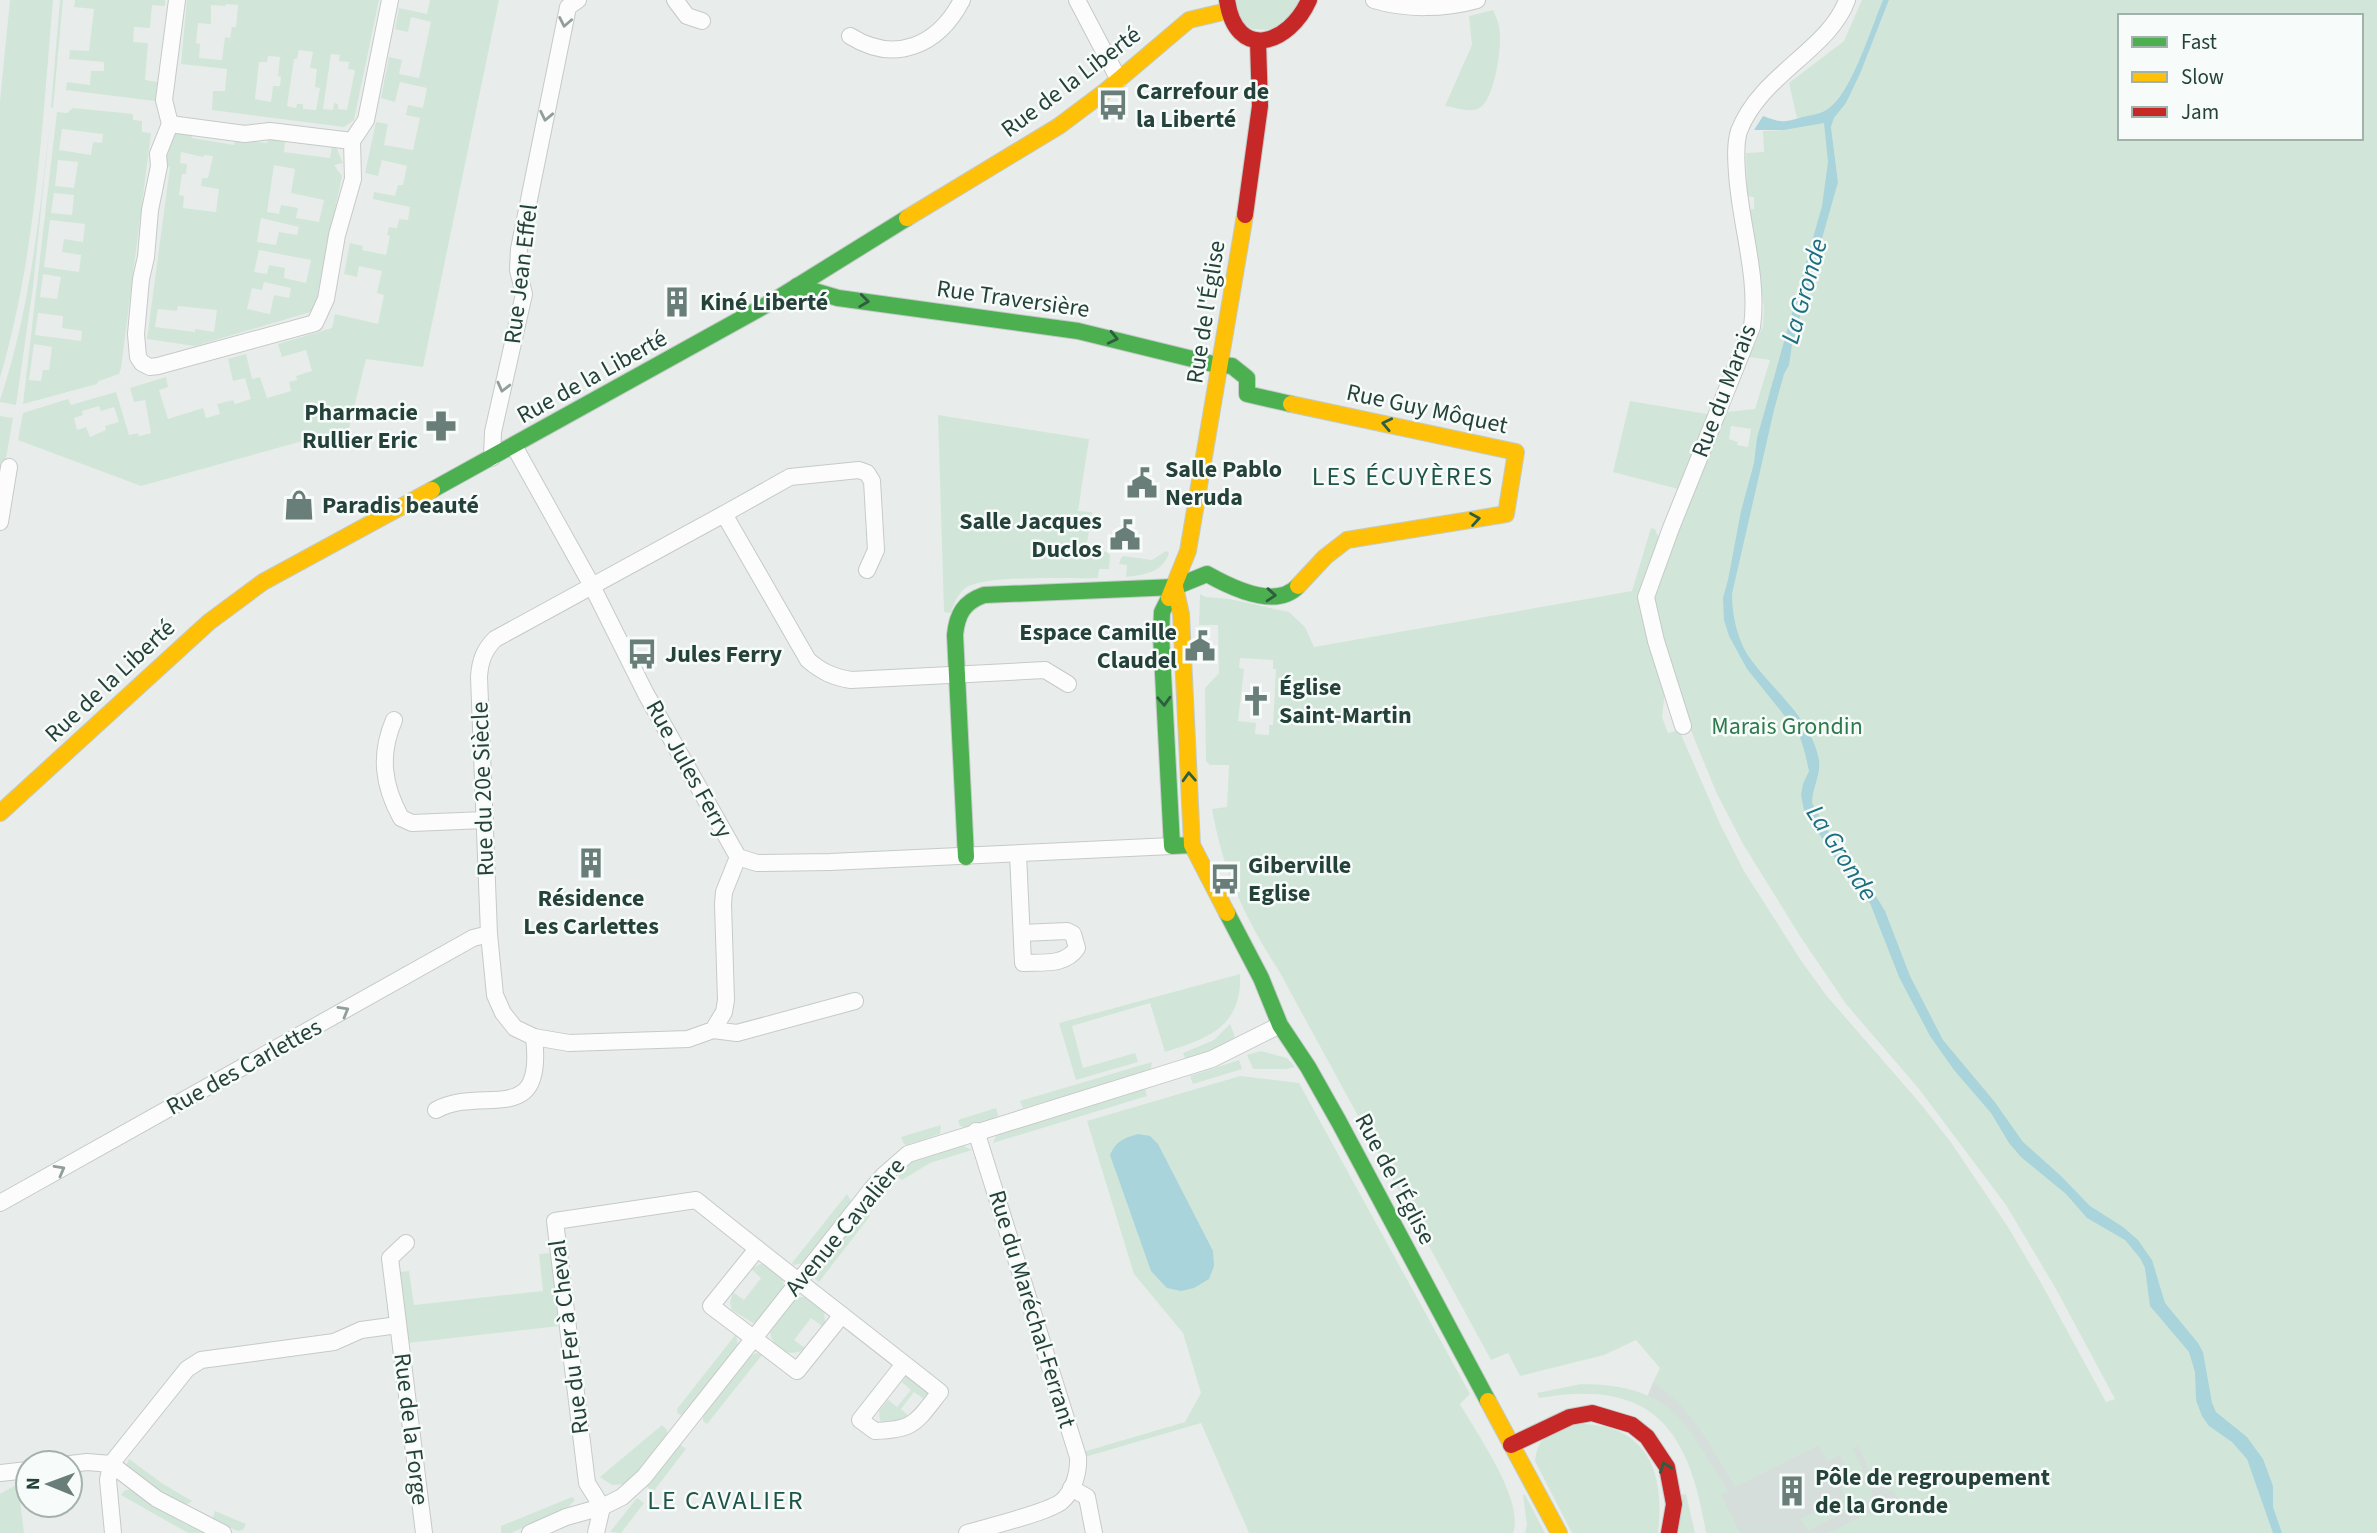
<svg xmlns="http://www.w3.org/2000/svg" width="2377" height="1533" font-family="'Source Sans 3',sans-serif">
<rect width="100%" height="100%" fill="#e8edeb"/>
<polygon fill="#d6dedb" points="1653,1382 1862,1397 1915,1502 1857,1533 1720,1533 1687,1449 1646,1400"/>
<g fill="#d1e6d8" fill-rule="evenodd">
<path d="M10 0H53C42 126 36 255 0 378V101Z"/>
<polygon points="60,0 63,0 53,108 51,107"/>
<polygon points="75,0 165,0 165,6 152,5 150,28 134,27 133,42 148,43 145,80 157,82 155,101 66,90 67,82 90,85 91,71 104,71 104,62 69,59 70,50 89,51 94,9 74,7"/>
<path d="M187 0H379L354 120 344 127 212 110 213 91H225L227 69 181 64ZM226 4 238 5 236 27H232L230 38 225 37 222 60 199 58 200 44 196 43 198 23 211 24V5L225 6ZM299 50 313 52 310 68 317 69 315 87 320 88 316 110 303 109V104H297L296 108 287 106 294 59H297ZM331 54 340 55 339 61 349 62 348 69 355 70 347 110 338 109V104L334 103 333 110 323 109ZM268 56 280 57 278 76 281 77 280 86H273L271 102 255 99 259 62H267Z"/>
<path d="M430 0H499L423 367 366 359 349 428 141 486 18 440 23 413 68 399 71 405 116 392 129 435 138 433 139 436 151 433 145 400 134 402 130 388 166 377 168 387 159 390 168 419 203 408 206 418 220 414 217 404 233 400 235 404 251 399 245 378 233 381 228 359 246 354 252 379 260 377 267 398 291 391 289 382 297 380 296 376 312 371 306 350 282 357 278 344 332 328 335 314 378 324 384 295 377 293 382 271 359 266 357 277 344 274 350 243 363 246 362 250 386 255 390 236 387 235 389 227 397 228 399 219 408 220 410 207 373 199 374 192 395 196 398 185H403L407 166 382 160 378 176 365 173 376 122 388 124 384 145 413 150 420 118 406 115 408 105 423 108 427 88 400 82 395 102 381 98 389 57 402 60 399 74 419 78 431 22 411 17 408 32 395 29 399 8 427 14ZM99 406 101 411 114 407 119 422 105 426 106 430 90 437 86 427 77 430 74 418 83 415 82 411Z"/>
<polygon points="1236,0 1300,0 1295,11 1272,30 1252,29 1240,20"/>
<path d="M1862 0H1883C1872 26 1851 92 1829 108 1820 115 1807 116 1797 118L1789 83 1844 41Z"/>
<path d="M1889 0H2377V1533H1828L1898 1499 1893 1490C1874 1491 1866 1460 1858 1446L1853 1449 1872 1490 1870 1499 1809 1530 1800 1519 1845 1497 1837 1481 1850 1474 1840 1455 1827 1461 1819 1445 1735 1487C1712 1448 1692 1407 1653 1382L1660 1368 1636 1340 1604 1355 1520 1376 1508 1353 1491 1360 1279 971C1245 918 1223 872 1212 809L1227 807 1229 765H1210L1206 761 1205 688 1219 673 1218 625H1199L1200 594 1206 597 1229 599 1289 612 1305 627 1314 647 1632 591 1651 528 1655 529 1658 536V546L1647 582 1665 691 1662 717 1668 733 1679 730 1721 826 1744 871 1802 962 1826 995 1919 1102 1950 1141 2008 1227 2040 1281 2106 1402 2115 1399 2056 1289 2006 1205 1919 1089 1846 1004 1800 936 1743 844 1716 792 1688 723 1668 668 1652 596 1721 417 1727 412 1755 409 1770 360 1749 357 1763 326 1764 306 1747 210 1754 209V197L1747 196 1746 153 1764 152 1763 131 1784 130 1823 122C1832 137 1829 165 1827 183L1838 182 1831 127 1834 118 1846 103 1860 74ZM2120 16H2361V138H2120ZM1731 426 1751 429 1748 447 1737 445 1738 442 1729 439ZM1240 658 1273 660V669H1276L1273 725H1269V735L1255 734 1256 723 1238 721 1244 669 1239 668Z"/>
<path d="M1493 10C1495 15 1498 21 1499 26 1503 43 1495 102 1478 109 1469 113 1455 107 1445 106L1472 45 1469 16Z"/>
<path d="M73 108 133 114V120L142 121V132L151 133 121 368 119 374 99 381 97 384 23 404 57 112 67 113ZM62 129 103 134 102 143 93 142 91 155 59 150ZM58 160 78 162 74 188 55 186ZM54 193 74 195 72 215 51 213ZM50 220 85 224 83 242 64 239 62 252 81 255 79 272 44 267ZM43 274 61 277 57 299 40 297ZM38 313 63 316 62 328 82 331 81 341 35 335ZM34 344 52 347 49 370H43L41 381 29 380Z"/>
<path d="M51 113 33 287 16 405 0 402V400C31 307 40 210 51 113Z"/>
<path d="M175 131 193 133 192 138 234 145 235 139 267 143 268 139 285 140 284 152 330 158 332 146 337 149 343 163 334 165 342 176 314 311 195 346 147 339 170 167 166 166 165 156ZM181 152 203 157 204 155 213 156 208 178H202L201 186 219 189 216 212 183 208 184 196 179 195 182 174H186L187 164 180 163ZM274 165 295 169 291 193 324 200 319 222 296 218 298 208 281 205 279 214 267 212ZM261 218 299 227 297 235 279 232 276 245 257 242ZM259 250 311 260 306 283 284 278 285 268 269 265 267 274 254 272ZM264 282 291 288 289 298 274 295 270 314 247 309 252 288 262 290ZM178 306 217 310 214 332 195 329V332L155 327 158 309 177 311Z"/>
<polygon points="1630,401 1713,415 1682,490 1613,472"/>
<path d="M938 415 1089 439 1078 511 1092 512 1086 549 1107 552 1110 555 1109 569H1099L1098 578C1071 579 983 574 964 589 957 595 954 605 950 613L944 612Z"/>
<polygon points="0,416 13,418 5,464 0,474"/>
<path d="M1166 551 1169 553C1163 573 1143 575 1126 577L1127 565 1119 564 1121 558 1124 556 1152 560Z"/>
<path d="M1240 974C1242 1027 1209 1038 1165 1052L1150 1003 1072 1026 1083 1068 1135 1053 1138 1062 1076 1080 1059 1023Z"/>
<polygon points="1230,1024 1235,1037 1208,1054 1186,1061 1183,1053 1214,1040"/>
<polygon points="1261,1051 1287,1058 1295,1067 1286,1069 1253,1069 1247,1055"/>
<polygon points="1239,1060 1242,1069 1193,1084 1190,1076"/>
<polygon points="1152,1062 1151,1068 1147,1073 1023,1108 1020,1101"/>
<path d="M1240 1076 1299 1083 1470 1394 1460 1404C1477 1434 1525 1501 1513 1533H1249L1201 1423 1085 1457 1083 1452 1185 1422 1201 1393 1183 1333 1134 1274 1087 1121Z"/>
<polygon points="1145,1088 1147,1096 993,1143 997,1134"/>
<polygon points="996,1108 998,1115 996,1118 966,1128 960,1126 958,1120"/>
<polygon points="941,1125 940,1134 907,1145 904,1144 901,1137"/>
<polygon points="960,1144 972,1150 930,1163 902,1180 899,1178 899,1173 916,1159"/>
<polygon points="847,1194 851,1201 850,1205 804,1263 794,1265 792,1263"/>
<polygon points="866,1213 870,1216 819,1282 812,1276 861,1214"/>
<polygon points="552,1253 560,1326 408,1343 399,1272 409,1271 414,1305 543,1291 539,1254"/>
<polygon points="760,1264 764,1264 783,1278 784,1290 757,1322 753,1323 732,1310 730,1303 733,1292 744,1300 761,1278 751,1269"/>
<path d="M800 1297H806L824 1311 825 1323 822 1326 811 1318 794 1340 805 1348C792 1360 772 1348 770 1332L794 1299Z"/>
<polygon points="736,1334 738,1346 683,1416 677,1413 677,1409"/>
<polygon points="757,1353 762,1355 707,1424 703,1421 703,1414 750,1356"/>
<polygon points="906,1376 928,1393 924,1399 914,1392 901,1409 910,1417 907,1420 883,1423 880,1420 879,1411 888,1400 897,1407 911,1390 902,1382"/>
<path d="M1581 1384C1673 1385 1684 1421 1728 1491L1721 1495 1740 1533H1706C1689 1428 1652 1378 1539 1398L1537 1393Z"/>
<path d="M1583 1424C1649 1426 1665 1475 1658 1533H1572L1535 1461C1537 1433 1558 1427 1583 1424Z"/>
<polygon points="662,1425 667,1430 667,1436 628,1484 612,1485 600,1477"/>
<polygon points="679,1444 686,1449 653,1492 646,1486"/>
<polygon points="129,1459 163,1484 192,1501 185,1506 163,1495 126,1466"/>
<polygon points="18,1484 24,1533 0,1533 0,1494"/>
<polygon points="125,1490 131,1490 183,1523 205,1533 188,1533 121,1495"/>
<polygon points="1686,1494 1695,1533 1676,1533 1680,1495"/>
<polygon points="1525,1495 1545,1533 1525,1533 1527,1525 1523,1495"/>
<polygon points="572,1497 575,1500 566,1509 511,1533 501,1533 501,1526"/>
<polygon points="637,1498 644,1503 621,1533 610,1532"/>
<polygon points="215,1511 246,1524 243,1530 238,1531 215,1521 213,1517"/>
</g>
<g fill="#a9d4db">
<path d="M1883 0H1889L1860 74 1846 103 1834 118 1831 127 1838 182 1792 345 1789 365 1784 374 1774 410 1732 594C1732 617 1738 643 1752 661 1775 692 1812 720 1819 760 1821 775 1812 788 1812 803L1847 864 1874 893 1885 911 1910 976 1943 1040 1994 1101 2023 1142 2061 1176 2090 1206 2123 1227 2138 1240 2152 1260 2165 1303 2198 1343 2203 1352 2212 1403 2216 1412 2247 1437 2263 1459 2273 1486V1507L2282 1533H2273L2247 1459 2232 1442 2209 1426 2202 1416 2196 1400 2195 1372 2189 1352 2150 1306 2145 1268 2140 1258 2125 1240 2087 1218 2066 1194 2021 1157 2009 1143 1991 1113 1954 1070 1930 1036 1899 977 1870 903 1847 877 1804 810 1801 795 1803 784 1809 771 1805 753 1800 737 1788 720 1747 669 1729 636 1724 620 1723 598 1728 580 1741 511 1754 463 1757 438 1822 206 1828 162 1824 123 1784 130H1754L1763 116C1780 122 1782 123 1799 118 1808 115 1818 115 1826 110 1850 98 1872 25 1883 0Z"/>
<path d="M1138 1134 1150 1136 1158 1144 1213 1251 1214 1266 1209 1279 1194 1288 1181 1291 1167 1288 1151 1271 1110 1155C1116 1141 1124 1138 1138 1134Z"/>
</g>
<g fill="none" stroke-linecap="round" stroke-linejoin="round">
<g stroke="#c5cac8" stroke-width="18">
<g id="street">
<polyline points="177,0 164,100 170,124 158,154 159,166 150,210 146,257 141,279 136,334 138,357 142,363 150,367 158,366 315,323 326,299 337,235 353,179 352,141 366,120 390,0"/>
<polyline points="675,0 687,16 702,21"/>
<polyline points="1077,0 1119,80"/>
<path d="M1374 0C1406 10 1445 9 1477 0"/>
<path d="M850 36C895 64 938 46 962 0"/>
<polyline points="170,124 245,134 270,131 352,141"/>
<polyline points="514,446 591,584 646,694 738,857 757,863 830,862 1172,846"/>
<polyline points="492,458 493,432 524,294 518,270 519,249 568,7 578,0"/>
<polyline points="724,514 790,477 859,470 867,473 872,481 876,550 867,570"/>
<polyline points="0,522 9,467"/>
<path d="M394 720C379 755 383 785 401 818L412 823 485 820"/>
<path d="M1683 726 1656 641 1646 597 1671 528 1752 327C1759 276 1740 224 1737 173 1736 159 1735 144 1739 131 1761 74 1829 50 1847 0"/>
<path d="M1018 854 1023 963C1043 962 1065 966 1077 948L1073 934 1067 931 1022 933"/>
<path d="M738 857 724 892 723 904 726 1000 724 1012 713 1030 688 1039 569 1043 534 1037 515 1028 503 1013 495 995 489 934 479 677C480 661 484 650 495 639L724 514 808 660C822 672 833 677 851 680L1045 670 1068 684"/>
<polyline points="713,1030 737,1033 855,1001"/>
<path d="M436 1110C484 1084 545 1130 534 1037"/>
<polyline points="0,1203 473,938 489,934"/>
<polyline points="406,1243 390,1258 424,1533"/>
<polyline points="757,1249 711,1306 797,1371 842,1315"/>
<polyline points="70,1464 87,1462 111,1464 157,1499 223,1533"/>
<polyline points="111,1464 187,1369 201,1360 334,1342 361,1330 398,1325"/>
<polyline points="111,1464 108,1480 113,1533"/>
<polyline points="0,1473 28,1470"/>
<polyline points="1071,1488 1087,1497 1094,1533"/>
<polyline points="530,1533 566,1517 602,1507 622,1497 644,1477 871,1190 884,1175 908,1154 1212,1059 1280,1025"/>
<path d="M596 1533 602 1507 587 1483 586 1475 555 1221 696 1200C777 1265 859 1328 940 1392 916 1422 915 1430 875 1431L860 1420 904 1364"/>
<path d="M967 1533C987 1527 1046 1513 1061 1502 1074 1491 1079 1472 1078 1457L976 1131"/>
</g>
</g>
<g stroke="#c3cbc8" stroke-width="18">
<g id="fast">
<polyline points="797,286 838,298 1078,331 1213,364 1232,366 1247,378 1247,394 1291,404"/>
<polyline points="432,490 775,300 907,218"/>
<polyline points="1169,598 1162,612 1161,635 1172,846 1192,845"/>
<path d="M966 857 955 635C957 614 964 602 984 595L1175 587 1207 574C1230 587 1276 610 1298 586"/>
<polyline points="1227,913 1261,978 1280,1025 1308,1067 1339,1122 1488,1401"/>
</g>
</g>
<g stroke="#c3cbc8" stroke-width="18">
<g id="slow">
<polyline points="907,218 1059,126 1103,93 1189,20 1227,11"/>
<polyline points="1291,404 1516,452 1506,514 1347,540 1325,557 1298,586"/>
<polyline points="1175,587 1181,614 1192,845 1227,913"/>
<polyline points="1169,598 1188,551 1245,215"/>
<polyline points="0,813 209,622 263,582 432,490"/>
<polyline points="1488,1401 1559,1533"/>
</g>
</g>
<g stroke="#c3cbc8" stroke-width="18">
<g id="jam">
<path d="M1227 0C1236 62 1289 45 1309 0"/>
<polyline points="1245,215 1260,106 1258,42"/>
<polyline points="1511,1445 1570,1417 1592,1413 1632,1425 1647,1437 1667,1467 1674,1504 1669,1533"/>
</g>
</g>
<use href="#street" stroke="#fcfcfc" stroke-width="16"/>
<use href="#fast" stroke="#4caf50" stroke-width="16"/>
<use href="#slow" stroke="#ffc107" stroke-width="16"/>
<use href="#jam" stroke="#c62828" stroke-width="16"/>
</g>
<defs><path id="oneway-chevron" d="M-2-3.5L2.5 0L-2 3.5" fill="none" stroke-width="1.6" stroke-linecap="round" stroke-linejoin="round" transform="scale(1.75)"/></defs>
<g stroke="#909f9b">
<use href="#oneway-chevron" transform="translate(565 22) rotate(101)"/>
<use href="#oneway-chevron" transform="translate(546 116) rotate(102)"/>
<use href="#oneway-chevron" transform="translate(503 387) rotate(104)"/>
<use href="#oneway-chevron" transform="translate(344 1011) rotate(-30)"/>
<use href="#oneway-chevron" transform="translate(60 1170) rotate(-29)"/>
</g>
<g stroke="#2e5d40">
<use href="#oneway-chevron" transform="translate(864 301) rotate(7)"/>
<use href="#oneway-chevron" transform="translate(1113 338) rotate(13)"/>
<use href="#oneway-chevron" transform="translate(1387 424) rotate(-168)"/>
<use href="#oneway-chevron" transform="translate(1475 519) rotate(-9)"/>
<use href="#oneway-chevron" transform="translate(1271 595) rotate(4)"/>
<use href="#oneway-chevron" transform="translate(1164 701) rotate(87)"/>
<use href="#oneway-chevron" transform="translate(1189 777) rotate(-93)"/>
<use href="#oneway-chevron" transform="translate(1665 1467) rotate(-110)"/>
</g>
<defs>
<g id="bus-bare" transform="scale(2.415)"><path d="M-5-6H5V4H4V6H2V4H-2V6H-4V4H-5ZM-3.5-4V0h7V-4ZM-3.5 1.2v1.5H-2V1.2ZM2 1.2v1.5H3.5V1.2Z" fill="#697e78" stroke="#f7fbf9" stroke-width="2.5" paint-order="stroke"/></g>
<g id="building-bare" transform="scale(2.415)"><path d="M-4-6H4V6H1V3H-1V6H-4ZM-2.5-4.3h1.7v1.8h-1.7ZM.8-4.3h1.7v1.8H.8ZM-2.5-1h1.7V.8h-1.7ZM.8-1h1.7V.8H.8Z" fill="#697e78" stroke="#f7fbf9" stroke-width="2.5" paint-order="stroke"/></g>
<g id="pharmacy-bare" transform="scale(2.415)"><path d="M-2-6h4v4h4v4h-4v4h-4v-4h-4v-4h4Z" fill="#697e78" stroke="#f7fbf9" stroke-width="2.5" paint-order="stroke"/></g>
<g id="civic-bare" transform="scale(2.415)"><path d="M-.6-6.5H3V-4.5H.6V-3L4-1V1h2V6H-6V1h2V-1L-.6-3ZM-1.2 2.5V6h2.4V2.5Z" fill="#697e78" stroke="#f7fbf9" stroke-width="2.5" paint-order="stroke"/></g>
<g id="shop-bare" transform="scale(2.415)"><path d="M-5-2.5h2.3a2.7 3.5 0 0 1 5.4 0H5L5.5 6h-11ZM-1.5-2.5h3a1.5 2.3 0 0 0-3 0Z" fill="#697e78" stroke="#f7fbf9" stroke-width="2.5" paint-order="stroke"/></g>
<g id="church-bare" transform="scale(2.415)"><path d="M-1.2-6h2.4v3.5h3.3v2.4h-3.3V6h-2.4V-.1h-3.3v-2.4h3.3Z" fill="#697e78" stroke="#f7fbf9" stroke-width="2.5" paint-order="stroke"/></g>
</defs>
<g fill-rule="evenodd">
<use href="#bus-bare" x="1113" y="105"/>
<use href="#building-bare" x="677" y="302"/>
<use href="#pharmacy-bare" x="441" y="426"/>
<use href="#civic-bare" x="1142" y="483"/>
<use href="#shop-bare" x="299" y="505"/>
<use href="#civic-bare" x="1125" y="535"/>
<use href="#civic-bare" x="1200" y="646"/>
<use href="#bus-bare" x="642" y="654"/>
<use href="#church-bare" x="1256" y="701"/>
<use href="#building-bare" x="591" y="863"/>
<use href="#bus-bare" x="1225" y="879"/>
<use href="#building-bare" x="1792" y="1491"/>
</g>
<g text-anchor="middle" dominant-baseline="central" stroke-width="5" stroke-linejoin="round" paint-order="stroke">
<g font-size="24" fill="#24423a" stroke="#f7fbf9">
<text transform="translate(1071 82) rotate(-37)">Rue de la Liberté</text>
<text transform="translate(521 274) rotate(-83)">Rue Jean Effel</text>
<text transform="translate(1013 299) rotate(8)">Rue Traversière</text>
<text transform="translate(1206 312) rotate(-81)">Rue de l'Église</text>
<text transform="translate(592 377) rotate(-29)">Rue de la Liberté</text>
<text transform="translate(1724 391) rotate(-69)">Rue du Marais</text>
<text transform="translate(1427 409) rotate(12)">Rue Guy Môquet</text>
<text transform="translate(110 681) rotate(-43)">Rue de la Liberté</text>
<text transform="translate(689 769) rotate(61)">Rue Jules Ferry</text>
<text transform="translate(483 789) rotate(-92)">Rue du 20e Siècle</text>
<text transform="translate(244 1067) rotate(-29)">Rue des Carlettes</text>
<text transform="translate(1395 1179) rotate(62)">Rue de l'Église</text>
<text transform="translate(845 1227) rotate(-50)">Avenue Cavalière</text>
<text transform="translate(1032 1309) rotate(73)">Rue du Maréchal-Ferrant</text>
<text transform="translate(569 1337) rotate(-97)">Rue du Fer à Cheval</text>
<text transform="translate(411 1429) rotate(83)">Rue de la Forge</text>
</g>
<g font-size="24" font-weight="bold" fill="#24423a" stroke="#f7fbf9" text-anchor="start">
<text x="1136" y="91">Carrefour de<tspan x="1136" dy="28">la Liberté</tspan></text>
<text x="700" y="302">Kiné Liberté</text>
<text x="418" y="412" text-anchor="end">Pharmacie<tspan x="418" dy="28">Rullier Eric</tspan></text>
<text x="1165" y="469">Salle Pablo<tspan x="1165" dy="28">Neruda</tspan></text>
<text x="322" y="505">Paradis beauté</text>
<text x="1102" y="521" text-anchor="end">Salle Jacques<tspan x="1102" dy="28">Duclos</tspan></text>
<text x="1177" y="632" text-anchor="end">Espace Camille<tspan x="1177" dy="28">Claudel</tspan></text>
<text x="665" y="654">Jules Ferry</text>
<text x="1279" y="687">Église<tspan x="1279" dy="28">Saint-Martin</tspan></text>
<text x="1248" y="865">Giberville<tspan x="1248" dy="28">Eglise</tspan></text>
<text x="591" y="898" text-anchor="middle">Résidence<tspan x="591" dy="28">Les Carlettes</tspan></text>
<text x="1815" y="1477">Pôle de regroupement<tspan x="1815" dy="28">de la Gronde</tspan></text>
</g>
<g font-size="24" fill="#2d7a4b" stroke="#f7fbf9">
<text x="1787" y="726">Marais Grondin</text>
</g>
<g font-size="26" font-style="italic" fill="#1c6f80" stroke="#f7fbf9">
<text transform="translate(1804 291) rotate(-74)">La Gronde</text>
<text transform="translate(1842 853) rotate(57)">La Gronde</text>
</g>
<g font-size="26" letter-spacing="2" fill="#1f5548" stroke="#f7fbf9">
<text x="1403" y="476">LES ÉCUYÈRES</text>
<text x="726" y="1500">LE CAVALIER</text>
</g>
</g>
<rect x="2118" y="14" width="245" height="126" fill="#f7fbf9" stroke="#a3b1ad" stroke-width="2"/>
<rect x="2132" y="37" width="35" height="10" fill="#4caf50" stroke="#a3b1ad" stroke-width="2"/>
<text x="2181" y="49" font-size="21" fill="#24423a">Fast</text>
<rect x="2132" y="72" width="35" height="10" fill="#ffc107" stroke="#a3b1ad" stroke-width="2"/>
<text x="2181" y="84" font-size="21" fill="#24423a">Slow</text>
<rect x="2132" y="107" width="35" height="10" fill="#c62828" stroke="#a3b1ad" stroke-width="2"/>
<text x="2181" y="119" font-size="21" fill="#24423a">Jam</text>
<g transform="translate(49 1484) rotate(271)"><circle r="33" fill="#f7fbf9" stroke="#a3b1ad" stroke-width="2"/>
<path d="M0-5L12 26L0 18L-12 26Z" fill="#697e78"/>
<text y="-10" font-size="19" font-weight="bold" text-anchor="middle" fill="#24423a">N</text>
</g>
</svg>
